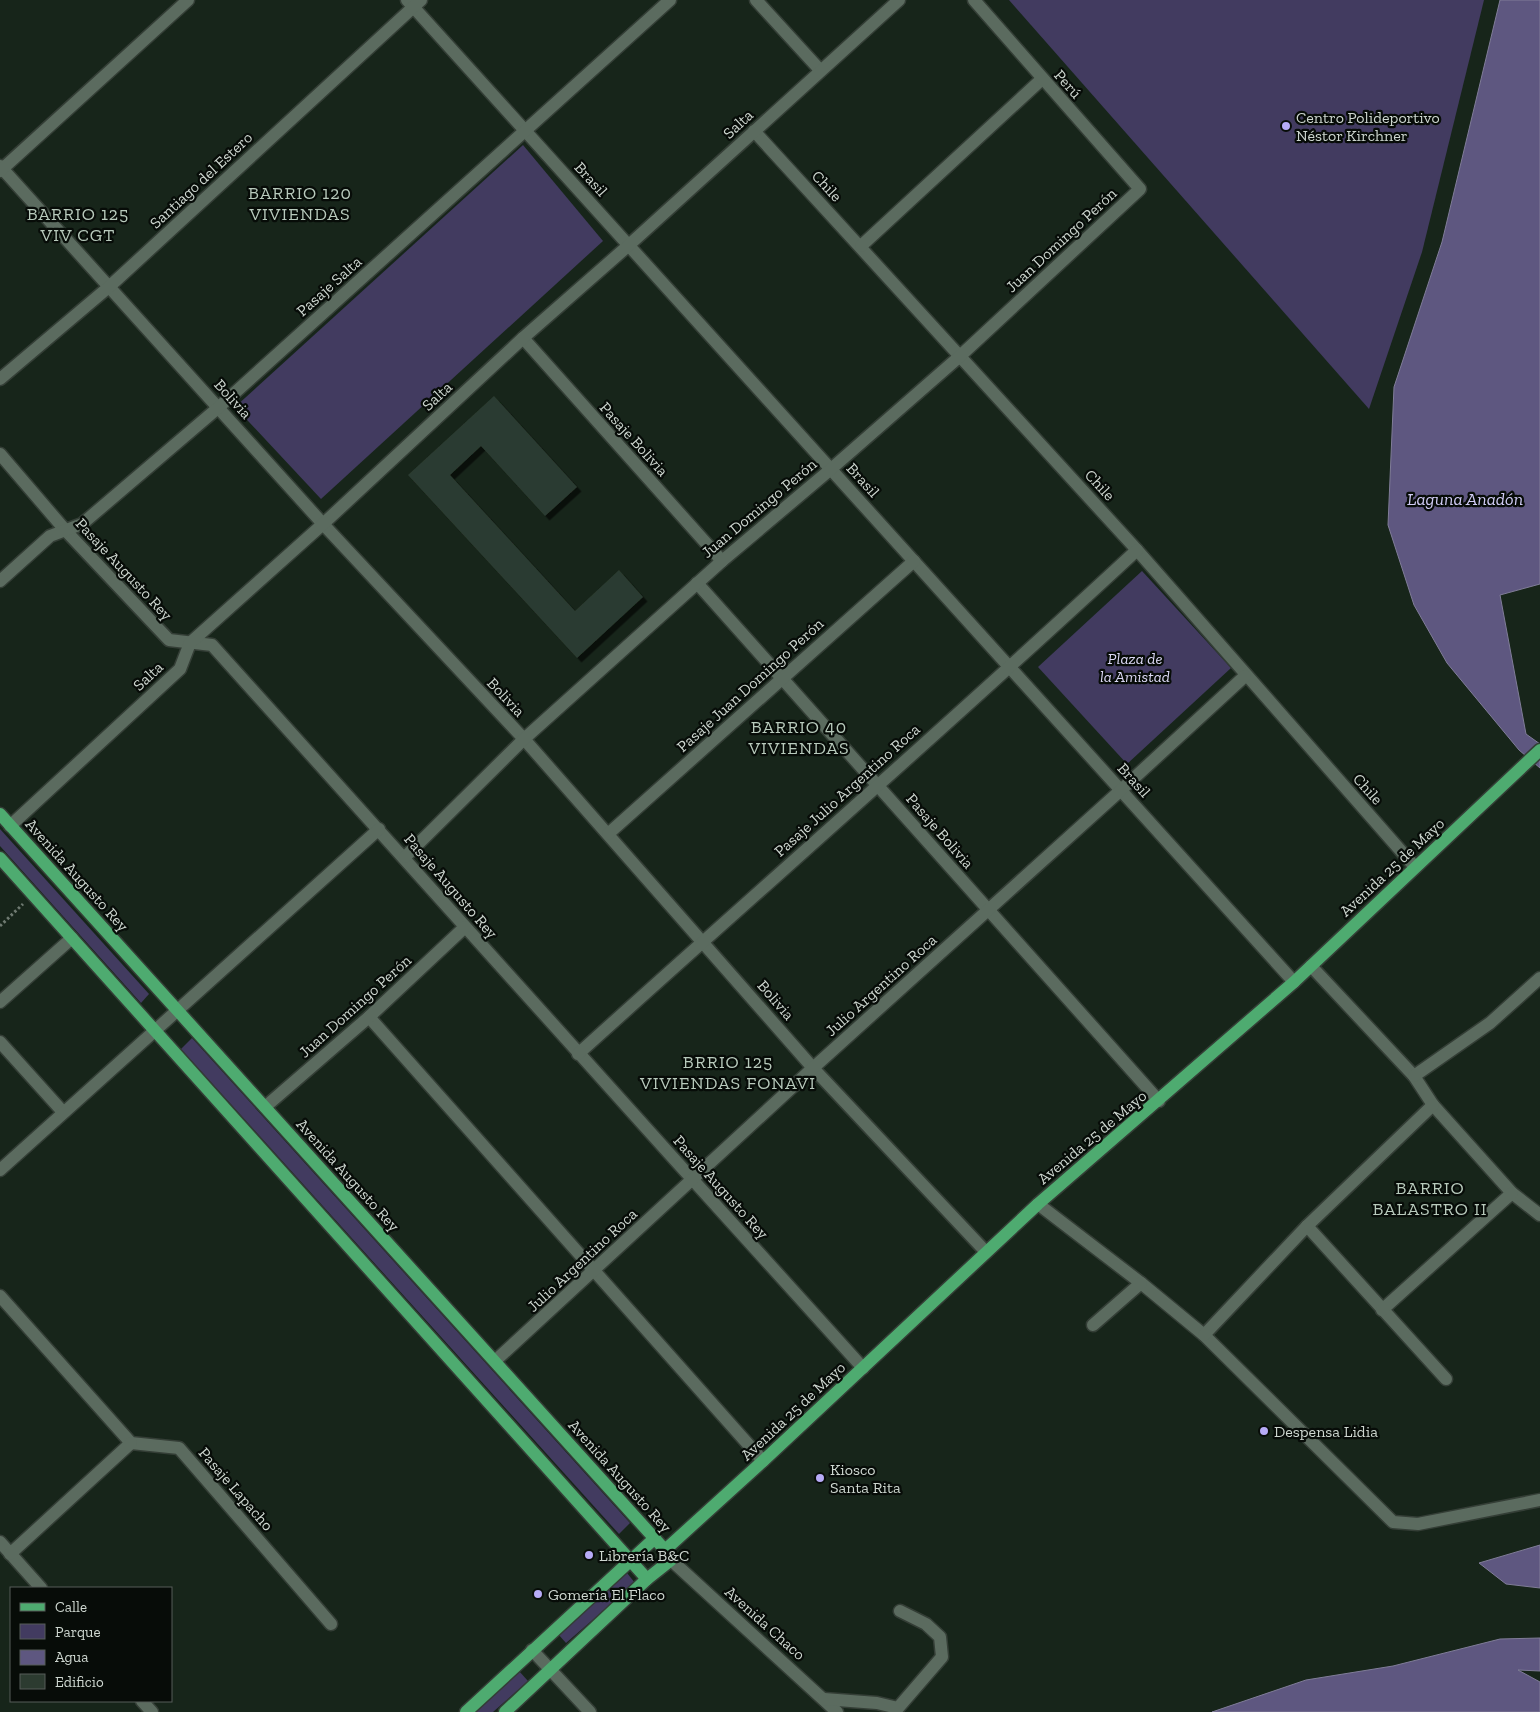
<svg xmlns="http://www.w3.org/2000/svg" width="1540" height="1712" font-family="'Zilla Slab',serif">
<defs>
<filter id="shadow"><feDropShadow dx="4.5" dy="4.5" stdDeviation="0" flood-color="#0009"/></filter>
</defs>
<rect width="100%" height="100%" fill="#17251a"/>
<g fill="#423b60">
<polygon points="1009,0 1484,0 1422,252 1369,409"/>
<polygon points="523,145 603,241 321,499 235,407"/>
<polygon points="1142,571 1231,668 1127,764 1038,667"/>
<polygon points="0,829 149,994 141,1003 0,846"/>
<polygon points="192,1038 630,1523 619,1534 181,1049"/>
<polygon points="627,1573 635,1583 566,1643 558,1634"/>
<polygon points="519,1671 528,1681 493,1712 474,1712"/>
</g>
<g fill="#5e5780" stroke="#807d98">
<polygon points="1500,0 1540,0 1540,584 1500,595 1526,734 1540,744 1540,768 1519,750 1447,663 1414,605 1388,525 1394,387 1442,242"/>
<polygon points="1540,1545 1540,1588 1506,1584 1479,1563"/>
<polygon points="1540,1638 1540,1671 1518,1670 1540,1682 1540,1712 1212,1712 1306,1680 1393,1666 1500,1639"/>
</g>
<polygon fill="#2c3b30" filter="url(#shadow)" points="494,396 577,487 545,516 481,446 450,475 575,611 619,570 643,597 577,658 408,475"/>
<g fill="none" stroke-linecap="round" stroke-linejoin="round">
<g stroke="#343e36" stroke-width="15">
<g id="minor">
<polyline points="407,0 1294,982"/>
<polyline points="756,0 820,70"/>
<polyline points="754,131 1137,550 1415,867"/>
<polyline points="0,166 323,524 524,739 813,1068 986,1252"/>
<polyline points="0,171 188,0"/>
<polyline points="861,246 1042,79"/>
<polyline points="523,338 722,561"/>
<polyline points="0,379 110,286 421,0"/>
<path d="M0 454 66 531 169 640 212 645C430 886 645 1128 863 1368"/>
<polyline points="0,581 50,536 82,524 219,407 670,0"/>
<polyline points="697,583 1159,1101"/>
<polyline points="10,826 180,669 190,643 323,524 523,338 629,245 899,0"/>
<polyline points="608,834 914,561"/>
<polyline points="405,857 524,739 722,561 831,469 959,357 1140,189 974,0"/>
<polyline points="1311,966 1414,1076 1433,1105 1512,1193 1540,1215"/>
<polyline points="0,1002 72,938"/>
<polyline points="369,1017 763,1461"/>
<polyline points="0,1042 63,1112"/>
<path d="M578 1054C764 886 953 721 1137 550"/>
<polyline points="1414,1076 1490,1023 1540,978"/>
<polyline points="265,1107 369,1017 465,927"/>
<polyline points="0,1170 379,829"/>
<polyline points="1038,1204 1141,1283 1204,1335 1393,1522 1418,1524 1540,1500"/>
<polyline points="1307,1226 1446,1379"/>
<polyline points="0,1296 131,1443 179,1448 331,1624"/>
<polyline points="1382,1310 1512,1193"/>
<polyline points="1093,1325 1141,1283"/>
<polyline points="1204,1335 1307,1226 1433,1105"/>
<polyline points="495,1361 813,1068 1121,790 1245,676"/>
<polyline points="0,1542 41,1588"/>
<polyline points="10,1554 131,1443"/>
<polyline points="671,1560 837,1712"/>
<polyline points="532,1650 590,1712"/>
<polyline points="824,1699 877,1703 898,1708 942,1657 940,1637 926,1624 900,1611"/>
<polyline points="142,1701 152,1712"/>
</g>
</g>
<g stroke="#343e36" stroke-width="15">
<g id="major">
<polyline points="0,814 665,1550 671,1560 647,1579 505,1712"/>
<polyline points="0,858 647,1579"/>
<polyline points="665,1550 763,1461 1038,1204 1294,982 1540,750"/>
<polyline points="466,1712 655,1538"/>
</g>
</g>
<polyline stroke="#6f7a71" stroke-width="3" stroke-dasharray="2.5 2.5" stroke-linecap="butt" points="0,926 23,904"/>
<use href="#minor" stroke="#5b6b5f" stroke-width="12"/>
<use href="#major" stroke="#4eab70" stroke-width="12"/>
</g>
<g fill="#b7abf7" stroke="#070c08" stroke-width="2">
<circle cx="1286" cy="126" r="5"/>
<circle cx="1264" cy="1431" r="5"/>
<circle cx="820" cy="1478" r="5"/>
<circle cx="589" cy="1555" r="5"/>
<circle cx="538" cy="1594" r="5"/>
</g>
<g text-anchor="middle" dominant-baseline="central" stroke-width="4.5" stroke-linejoin="round" paint-order="stroke">
<g font-size="16" fill="#ced7d0" stroke="#070c08">
<text transform="translate(1068 84) rotate(48)">Perú</text>
<text transform="translate(738 124) rotate(-43)">Salta</text>
<text transform="translate(591 179) rotate(48)">Brasil</text>
<text transform="translate(201 180) rotate(-43)">Santiago del Estero</text>
<text transform="translate(827 186) rotate(47)">Chile</text>
<text transform="translate(1061 240) rotate(-43)">Juan Domingo Perón</text>
<text transform="translate(329 286) rotate(-42)">Pasaje Salta</text>
<text transform="translate(437 396) rotate(-43)">Salta</text>
<text transform="translate(233 399) rotate(48)">Bolivia</text>
<text transform="translate(634 439) rotate(48)">Pasaje Bolivia</text>
<text transform="translate(863 480) rotate(48)">Brasil</text>
<text transform="translate(1100 485) rotate(47)">Chile</text>
<text transform="translate(759 508) rotate(-40)">Juan Domingo Perón</text>
<text transform="translate(124 569) rotate(47)">Pasaje Augusto Rey</text>
<text transform="translate(148 676) rotate(-43)">Salta</text>
<text transform="translate(750 685) rotate(-42)">Pasaje Juan Domingo Perón</text>
<text transform="translate(506 697) rotate(47)">Bolivia</text>
<text transform="translate(1134 780) rotate(48)">Brasil</text>
<text transform="translate(1368 789) rotate(48)">Chile</text>
<text transform="translate(847 790) rotate(-42)">Pasaje Julio Argentino Roca</text>
<text transform="translate(940 831) rotate(49)">Pasaje Bolivia</text>
<text transform="translate(1392 867) rotate(-43)">Avenida 25 de Mayo</text>
<text transform="translate(77 875) rotate(48)">Avenida Augusto Rey</text>
<text transform="translate(451 886) rotate(49)">Pasaje Augusto Rey</text>
<text transform="translate(881 985) rotate(-42)">Julio Argentino Roca</text>
<text transform="translate(776 1000) rotate(49)">Bolivia</text>
<text transform="translate(355 1006) rotate(-42)">Juan Domingo Perón</text>
<text transform="translate(1092 1137) rotate(-40)">Avenida 25 de Mayo</text>
<text transform="translate(348 1175) rotate(48)">Avenida Augusto Rey</text>
<text transform="translate(721 1187) rotate(48)">Pasaje Augusto Rey</text>
<text transform="translate(582 1260) rotate(-43)">Julio Argentino Roca</text>
<text transform="translate(793 1411) rotate(-43)">Avenida 25 de Mayo</text>
<text transform="translate(620 1476) rotate(48)">Avenida Augusto Rey</text>
<text transform="translate(236 1489) rotate(49)">Pasaje Lapacho</text>
<text transform="translate(765 1623) rotate(42)">Avenida Chaco</text>
</g>
<g font-size="16" fill="#ced7d0" stroke="#070c08" text-anchor="start">
<text x="1296" y="117">Centro Polideportivo<tspan x="1296" dy="18">Néstor Kirchner</tspan></text>
<text x="1274" y="1431">Despensa Lidia</text>
<text x="830" y="1469">Kiosco<tspan x="830" dy="18">Santa Rita</tspan></text>
<text x="599" y="1555">Librería B&amp;C</text>
<text x="548" y="1594">Gomería El Flaco</text>
</g>
<g font-size="16" font-style="italic" fill="#dcd9f5" stroke="#070c08">
<text x="1135" y="658">Plaza de<tspan x="1135" dy="18">la Amistad</tspan></text>
</g>
<g font-size="18" letter-spacing="1" fill="#b8cabc" stroke="#070c08">
<text x="300" y="193">BARRIO 120<tspan x="300" dy="21">VIVIENDAS</tspan></text>
<text x="78" y="214">BARRIO 125<tspan x="78" dy="21">VIV CGT</tspan></text>
<text x="799" y="727">BARRIO 40<tspan x="799" dy="21">VIVIENDAS</tspan></text>
<text x="728" y="1062">BRRIO 125<tspan x="728" dy="21">VIVIENDAS FONAVI</tspan></text>
<text x="1430" y="1188">BARRIO<tspan x="1430" dy="21">BALASTRO II</tspan></text>
</g>
<g font-size="18" font-style="italic" fill="#d0cbf4" stroke="#070c08">
<text x="1465" y="499">Laguna Anadón</text>
</g>
</g>
<rect x="10" y="1587" width="162" height="115" fill="#070c08" stroke="#575d58"/>
<rect x="20" y="1603" width="25" height="8" fill="#4eab70" stroke="#575d58"/>
<text x="55" y="1612" font-size="15" fill="#ced7d0">Calle</text>
<rect x="20" y="1624" width="25" height="15" fill="#423b60" stroke="#575d58"/>
<text x="55" y="1637" font-size="15" fill="#ced7d0">Parque</text>
<rect x="20" y="1650" width="25" height="15" fill="#5e5780" stroke="#575d58"/>
<text x="55" y="1662" font-size="15" fill="#ced7d0">Agua</text>
<rect x="20" y="1674" width="25" height="15" fill="#2c3b30" stroke="#575d58"/>
<text x="55" y="1687" font-size="15" fill="#ced7d0">Edificio</text>
</svg>
